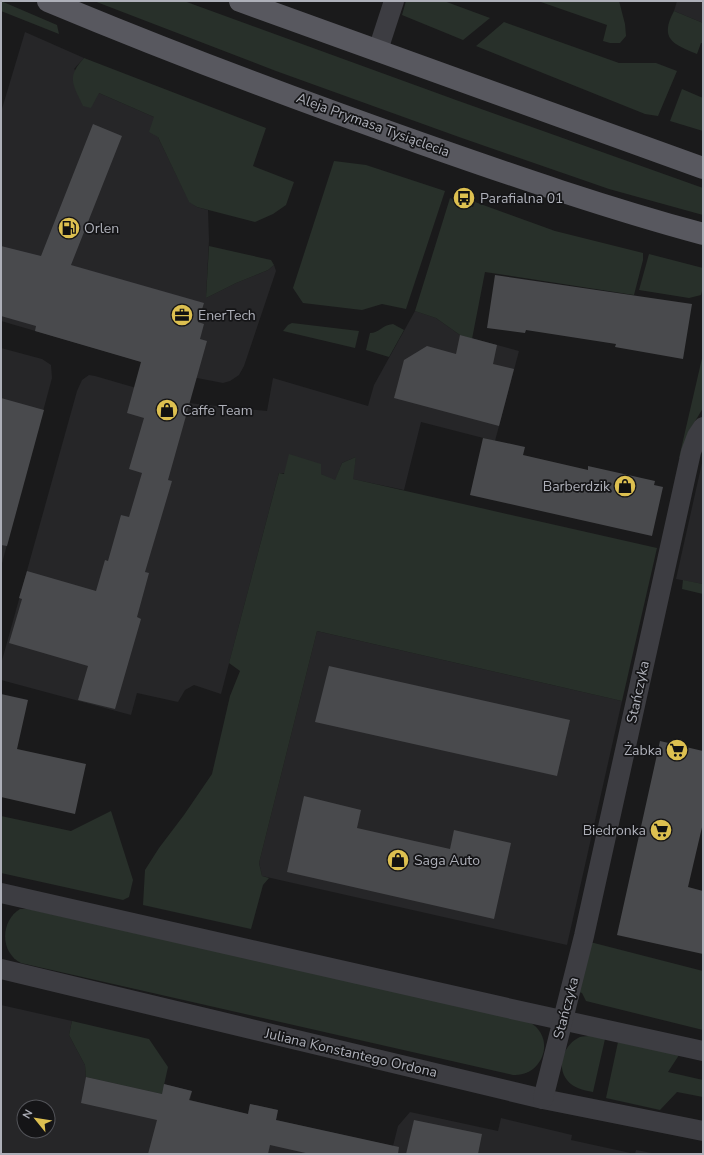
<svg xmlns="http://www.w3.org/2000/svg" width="704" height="1155" font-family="'Nunito Sans',sans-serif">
<rect width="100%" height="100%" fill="#1a1a1b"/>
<g fill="#262628" fill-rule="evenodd">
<polygon points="677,1 703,1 703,23 674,11"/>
<polygon points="25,32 84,58 74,69 99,93 154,117 158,137 189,201 197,207 208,210 209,240 206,298 236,283 268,270 274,265 276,271 244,366 239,375 230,381 223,383 197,378 1,321 1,112"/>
<polygon points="415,311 436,318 460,335 519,351 495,441 421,422 404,490 352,479 356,457 342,463 335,481 321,474 279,473 221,694 194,685 185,690 178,702 137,693 131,715 1,680 1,664 77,391 82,380 89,375 95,376 188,403 267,411 273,378 368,406 374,385"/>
<polygon points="1,348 42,359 51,365 52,378 1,567"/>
<polygon points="702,463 703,464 703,584 676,579"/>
<polygon points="317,631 622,701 567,945 262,876 259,863"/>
<path d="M1 1005 72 1021 69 1035 85 1065 86 1077 164 1084 192 1091 190 1100 248 1114 250 1104 278 1110 276 1120 393 1146 398 1126 410 1112 498 1131 501 1118 572 1135 571 1140 635 1154 636 1150 657 1154H1ZM24 1107H48V1131H24Z"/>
</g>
<g fill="#28302a">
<polygon points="1,1 57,25 59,34 1,11"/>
<polygon points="94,1 184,1 456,100 703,188 703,215 609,189 459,137 276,71"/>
<polygon points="406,1 444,1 490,18 463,40 402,15"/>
<polygon points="538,1 619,1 625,24 626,36 620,43 610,43 603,41 607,25"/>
<path d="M674 11 703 23V43H701L697 54C673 44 659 39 674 11Z"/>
<polygon points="504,22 619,63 656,63 677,71 658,116 645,114 476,46"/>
<path d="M84 58 266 128 253 166 294 182 286 205 273 214 255 222 197 207 189 202 158 137 149 132 154 117 99 93 91 108 83 106C73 84 66 78 84 58Z"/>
<polygon points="682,89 703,98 703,131 670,121"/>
<polygon points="334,161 366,165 445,191 406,309 382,304 362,310 303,303 293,288"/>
<polygon points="450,198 473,207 475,202 555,231 643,253 643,260 634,295 485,272 472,339 460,335 436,318 415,311"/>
<polygon points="209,246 271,260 274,265 268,270 236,283 206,298"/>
<polygon points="649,254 703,268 703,287 701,295 689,298 639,290"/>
<polygon points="292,323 359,331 355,348 283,331 288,325"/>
<path d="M393 324 404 330 389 357 366 350 370 333C379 333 382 325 393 324Z"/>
<polygon points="703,354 703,408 688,433 681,458 679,458"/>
<polygon points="289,454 321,464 321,474 335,480 342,463 356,457 353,479 657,548 622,701 317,631 259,863 262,876 269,878 263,885 251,929 143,905 145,870 159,848 184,815 212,774 230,696 240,671 229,663 279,473 284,474"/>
<polygon points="683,580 703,584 703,594 682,589"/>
<polygon points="111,811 133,880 129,897 123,900 1,873 1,816 71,831"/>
<path d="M20 909H29L529 1022C557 1037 543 1077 513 1075L21 963C0 953 0 921 20 909Z"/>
<polygon points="587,943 594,943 703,971 703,1030 586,1001 582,993 575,991"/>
<polygon points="72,1021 149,1039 168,1067 162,1094 86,1077 85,1065 69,1035"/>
<path d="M592 1036 605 1039 593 1092C583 1090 573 1088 567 1080 556 1066 564 1044 580 1037 583 1036 588 1036 592 1036Z"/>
<polygon points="618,1042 679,1055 668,1072 703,1080 703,1097 677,1092 660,1110 606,1098"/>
</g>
<g fill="#494a4d">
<polygon points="93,124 122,136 71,265 204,303 198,322 204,324 200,339 207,341 168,480 172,481 145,572 149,573 137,617 141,619 115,709 78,700 88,666 9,643 22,599 19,598 27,571 96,591 105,560 108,561 121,515 129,517 142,473 129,469 144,418 127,413 141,362 35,331 36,326 1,316 1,246 41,256"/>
<polygon points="495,275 692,304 683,359 615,347 616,344 526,330 525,333 487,328"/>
<polygon points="460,335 497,345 493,364 514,369 499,426 394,398 404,360 427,346 456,354"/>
<polygon points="1,398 44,410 7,546 1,545"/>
<polygon points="483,438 525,447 523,455 588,470 588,466 655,481 654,485 663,487 652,536 470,495"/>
<polygon points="329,666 570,720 557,776 315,722"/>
<polygon points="1,694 28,700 17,749 86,764 75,814 1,797"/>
<polygon points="660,741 703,751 703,823 688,887 703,891 703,954 617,935"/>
<polygon points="304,796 361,810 357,828 450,849 454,830 511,843 494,919 287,872"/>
<polygon points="86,1077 162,1094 164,1084 192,1091 189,1100 248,1114 250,1104 278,1110 276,1120 399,1147 398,1154 310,1154 270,1145 268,1154 148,1154 157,1120 81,1103"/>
<polygon points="414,1120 482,1134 478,1154 406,1154"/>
</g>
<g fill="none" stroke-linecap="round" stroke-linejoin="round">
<g stroke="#3d3d42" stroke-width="20">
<polyline points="378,50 394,1"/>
<polyline points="1,893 525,1012 703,1051"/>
<polyline points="1,969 543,1099 703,1131"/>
<polyline points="543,1099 584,936 691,452 697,436 703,427"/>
</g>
<g stroke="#58585f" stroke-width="22">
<path d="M48 1C170 52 295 99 420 143 514 176 607 208 703 234"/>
<polyline points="240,1 703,168"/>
</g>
</g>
<defs>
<g id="bus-disc" transform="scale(1.15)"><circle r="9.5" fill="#ddc050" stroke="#151517"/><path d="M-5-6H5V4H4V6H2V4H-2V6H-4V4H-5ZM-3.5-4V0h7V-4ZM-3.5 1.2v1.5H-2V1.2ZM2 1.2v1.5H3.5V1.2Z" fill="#111"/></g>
<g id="fuel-disc" transform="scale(1.15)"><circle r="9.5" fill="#ddc050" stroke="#151517"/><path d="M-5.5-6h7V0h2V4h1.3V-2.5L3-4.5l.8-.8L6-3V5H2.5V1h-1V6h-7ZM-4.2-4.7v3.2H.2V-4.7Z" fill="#111"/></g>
<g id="office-disc" transform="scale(1.15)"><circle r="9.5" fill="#ddc050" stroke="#151517"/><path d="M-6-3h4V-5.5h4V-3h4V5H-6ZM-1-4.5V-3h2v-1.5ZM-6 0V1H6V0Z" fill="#111"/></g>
<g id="shop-disc" transform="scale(1.15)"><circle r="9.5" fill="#ddc050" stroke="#151517"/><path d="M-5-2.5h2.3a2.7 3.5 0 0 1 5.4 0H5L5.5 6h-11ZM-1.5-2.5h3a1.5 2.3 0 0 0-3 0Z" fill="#111"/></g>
<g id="supermarket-disc" transform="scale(1.15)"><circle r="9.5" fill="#ddc050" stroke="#151517"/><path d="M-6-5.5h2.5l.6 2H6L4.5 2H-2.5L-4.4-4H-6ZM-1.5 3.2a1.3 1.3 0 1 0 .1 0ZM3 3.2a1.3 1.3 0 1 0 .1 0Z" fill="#111"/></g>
</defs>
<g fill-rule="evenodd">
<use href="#bus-disc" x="464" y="198"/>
<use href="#fuel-disc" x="69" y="228"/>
<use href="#office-disc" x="182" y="315"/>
<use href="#shop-disc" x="167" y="410"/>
<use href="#shop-disc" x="625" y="486"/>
<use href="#supermarket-disc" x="677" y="750"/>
<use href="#supermarket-disc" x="661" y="830"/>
<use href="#shop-disc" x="398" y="860"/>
</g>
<g text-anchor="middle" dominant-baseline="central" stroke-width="3.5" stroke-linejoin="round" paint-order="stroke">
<g font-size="14" fill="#aeb0b9" stroke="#151517">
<text transform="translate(373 125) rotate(20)">Aleja Prymasa Tysiąclecia</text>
<text transform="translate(638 692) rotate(-78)">Stańczyka</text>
<text transform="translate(566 1008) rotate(-75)">Stańczyka</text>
<text transform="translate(351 1053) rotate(13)">Juliana Konstantego Ordona</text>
</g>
<g font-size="14" fill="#aeb0b9" stroke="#151517" text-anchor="start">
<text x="480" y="198">Parafialna 01</text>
<text x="84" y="228">Orlen</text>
<text x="198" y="315">EnerTech</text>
<text x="182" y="410">Caffe Team</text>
<text x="610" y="486" text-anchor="end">Barberdzik</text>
<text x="662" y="750" text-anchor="end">Żabka</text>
<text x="646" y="830" text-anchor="end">Biedronka</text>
<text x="414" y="860">Saga Auto</text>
</g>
</g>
<rect width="704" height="1155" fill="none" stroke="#aeb0b9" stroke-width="4"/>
<g transform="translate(36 1119) rotate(300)"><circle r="19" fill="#151517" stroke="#525358"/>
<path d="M0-3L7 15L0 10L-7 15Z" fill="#ddc050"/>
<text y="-6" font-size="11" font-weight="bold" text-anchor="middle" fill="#aeb0b9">N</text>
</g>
</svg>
